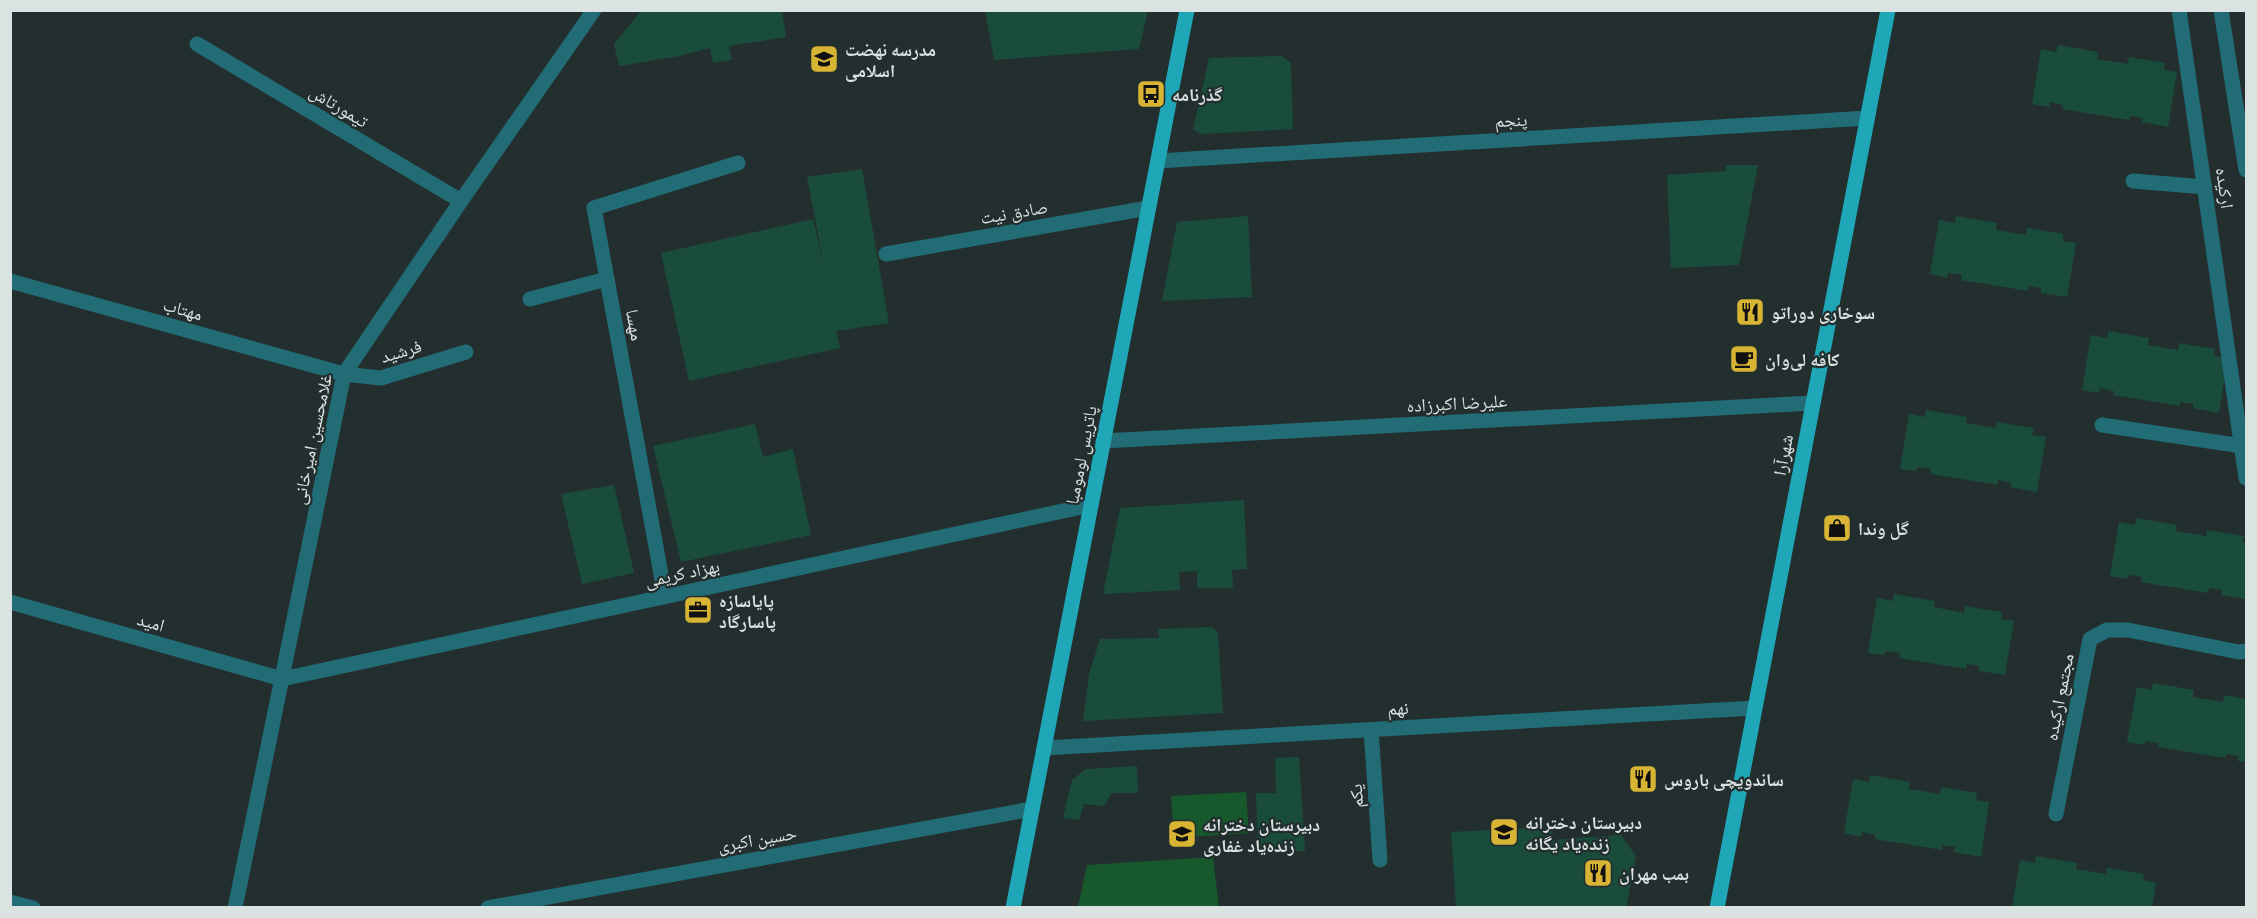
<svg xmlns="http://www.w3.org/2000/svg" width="2257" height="918" font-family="'Public Sans','Noto Naskh Arabic',sans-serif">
<rect width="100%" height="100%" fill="#232f2e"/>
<g fill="#17582c">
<polygon points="1246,792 1249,833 1174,838 1171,796"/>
<polygon points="1213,857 1219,907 1078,907 1087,865"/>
</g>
<g fill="#1a4c3c">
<polygon points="642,10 782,10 786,37 729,46 732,60 713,63 710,48 679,56 619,66 614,44"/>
<polygon points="985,10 1148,10 1139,49 994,60"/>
<polygon points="2058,45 2098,52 2097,59 2128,64 2129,57 2165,63 2164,70 2177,72 2168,127 2142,122 2143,118 2130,116 2129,120 2062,109 2063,105 2050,102 2049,107 2032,104 2041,49 2056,52"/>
<polygon points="1282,56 1291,63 1293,129 1203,134 1193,130 1209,58"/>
<polygon points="1725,165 1758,165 1739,265 1671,268 1667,175 1726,171"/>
<polygon points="862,169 889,323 836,331 840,348 689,381 661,253 813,219 824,265 807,177"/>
<polygon points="1248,216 1252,297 1162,301 1177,222"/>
<polygon points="1956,216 1997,223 1996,230 2026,235 2027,228 2063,234 2063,241 2076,243 2067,297 2041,293 2041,288 2029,286 2028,291 1961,280 1962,275 1948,273 1947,278 1930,274 1939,220 1955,223"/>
<polygon points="2108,331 2149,338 2148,345 2178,350 2179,343 2215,349 2214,356 2228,358 2219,413 2193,408 2193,404 2180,402 2180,406 2113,395 2114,391 2100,388 2099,393 2082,390 2091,335 2107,338"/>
<polygon points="1926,410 1967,417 1966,423 1996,428 1997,422 2034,428 2032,435 2046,437 2037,492 2010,487 2012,483 1998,480 1998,485 1931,474 1931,469 1918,467 1917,471 1900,469 1909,414 1925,417"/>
<polygon points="755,424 763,457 793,449 811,535 681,562 653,446"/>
<polygon points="614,485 634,573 582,584 561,494"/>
<polygon points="1244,500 1247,569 1232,570 1233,588 1197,588 1197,571 1179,572 1180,590 1103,594 1120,508"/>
<polygon points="2136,518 2177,525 2176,531 2206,536 2207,530 2244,536 2242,542 2246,543 2246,599 2221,595 2222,590 2209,588 2208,593 2141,582 2142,577 2128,575 2128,579 2110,576 2119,522 2135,525"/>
<polygon points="1894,594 1935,601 1934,607 1964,613 1965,606 2002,612 2001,619 2014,621 2005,675 1979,671 1979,666 1967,664 1966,669 1899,658 1900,653 1886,651 1885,655 1868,653 1877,598 1893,601"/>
<polygon points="1212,627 1218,633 1223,713 1083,721 1089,674 1100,639 1159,638 1158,629"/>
<polygon points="2153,683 2194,690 2193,697 2223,702 2224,695 2246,699 2246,762 2238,761 2239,756 2226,754 2225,758 2158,747 2159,743 2145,741 2145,745 2127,742 2137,687 2152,690"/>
<polygon points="1299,757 1305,851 1258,852 1256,793 1276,793 1275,758"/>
<polygon points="1137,766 1138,793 1112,793 1104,806 1084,804 1079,820 1063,818 1072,780 1086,769"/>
<polygon points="1870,775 1910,782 1909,789 1940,794 1941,787 1977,793 1976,800 1989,802 1981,857 1954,852 1955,847 1942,845 1942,850 1875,839 1875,835 1862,832 1861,837 1844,833 1853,779 1869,782"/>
<polygon points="1552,827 1553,840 1621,835 1636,856 1626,908 1456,908 1451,832"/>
<polygon points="2036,856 2077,863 2076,869 2106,874 2107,868 2144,874 2143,880 2156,883 2152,908 2012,908 2020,860 2035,863"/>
</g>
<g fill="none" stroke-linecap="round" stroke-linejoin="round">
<g stroke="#226c76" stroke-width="15">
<polyline points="2179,10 2246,478"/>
<polyline points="2221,10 2246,170"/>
<polyline points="197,44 461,201"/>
<polyline points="1158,161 1867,118"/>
<polyline points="2133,181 2205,187"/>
<polyline points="886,254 1148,208"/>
<polyline points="10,281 344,374 381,378 466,352"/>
<polyline points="530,299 607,279"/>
<polyline points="2102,425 2242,446"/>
<polyline points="1103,441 1813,403"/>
<polyline points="665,596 594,208 738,163"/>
<polyline points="10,602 282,679 1091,505"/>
<polyline points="1371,730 1380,860"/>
<polyline points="1044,748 1755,708"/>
<polyline points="2056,814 2090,639 2107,630 2128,630 2239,652 2246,651"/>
<polyline points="10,902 33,908"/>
<polyline points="235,908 344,374 461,201 594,10"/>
<polyline points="488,908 1032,809"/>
</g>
<g stroke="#1fa6b7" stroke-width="15">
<polyline points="1013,908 1187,10"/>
<polyline points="1717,908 1888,10"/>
</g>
</g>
<defs>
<g id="school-square" transform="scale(1.5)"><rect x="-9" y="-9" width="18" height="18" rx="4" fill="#d8b434" stroke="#232f2e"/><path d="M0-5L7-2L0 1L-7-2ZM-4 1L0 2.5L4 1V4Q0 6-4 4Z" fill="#111"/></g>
<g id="bus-square" transform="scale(1.5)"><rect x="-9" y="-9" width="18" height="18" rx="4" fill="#d8b434" stroke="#232f2e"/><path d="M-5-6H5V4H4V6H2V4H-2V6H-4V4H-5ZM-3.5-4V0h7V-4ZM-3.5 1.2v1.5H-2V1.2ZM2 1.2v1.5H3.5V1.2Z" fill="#111"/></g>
<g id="restaurant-square" transform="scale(1.5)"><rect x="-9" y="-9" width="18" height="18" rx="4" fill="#d8b434" stroke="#232f2e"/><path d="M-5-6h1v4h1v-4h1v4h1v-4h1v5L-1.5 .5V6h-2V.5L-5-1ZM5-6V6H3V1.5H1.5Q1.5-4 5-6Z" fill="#111"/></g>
<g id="cafe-square" transform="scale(1.5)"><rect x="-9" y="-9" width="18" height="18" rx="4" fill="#d8b434" stroke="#232f2e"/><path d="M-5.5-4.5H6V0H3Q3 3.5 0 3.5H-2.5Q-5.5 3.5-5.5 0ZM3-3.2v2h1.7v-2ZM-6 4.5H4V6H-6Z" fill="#111"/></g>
<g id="shop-square" transform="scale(1.5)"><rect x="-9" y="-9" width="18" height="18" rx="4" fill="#d8b434" stroke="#232f2e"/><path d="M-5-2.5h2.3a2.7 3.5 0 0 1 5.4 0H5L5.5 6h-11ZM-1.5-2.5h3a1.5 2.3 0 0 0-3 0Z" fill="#111"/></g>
<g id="office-square" transform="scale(1.5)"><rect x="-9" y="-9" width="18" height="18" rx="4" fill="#d8b434" stroke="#232f2e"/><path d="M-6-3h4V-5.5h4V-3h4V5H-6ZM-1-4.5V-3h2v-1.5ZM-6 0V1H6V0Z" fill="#111"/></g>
</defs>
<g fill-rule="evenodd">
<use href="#school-square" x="824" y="59"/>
<use href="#bus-square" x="1151" y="94"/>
<use href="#restaurant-square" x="1750" y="312"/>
<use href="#cafe-square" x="1744" y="359"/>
<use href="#shop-square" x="1837" y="528"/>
<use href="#office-square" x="698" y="610"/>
<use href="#restaurant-square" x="1643" y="779"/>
<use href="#school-square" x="1504" y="832"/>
<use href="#school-square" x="1182" y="834"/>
<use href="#restaurant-square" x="1598" y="873"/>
</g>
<g text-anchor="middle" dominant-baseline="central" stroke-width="4.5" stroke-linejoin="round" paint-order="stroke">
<g font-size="18" font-weight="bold" fill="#dbe2e2" stroke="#232f2e" text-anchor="start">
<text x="845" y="49">مدرسه نهضت<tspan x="845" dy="21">اسلامی</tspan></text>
<text x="1172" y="94">گذرنامه</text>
<text x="1771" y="312">سوخاری دوراتو</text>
<text x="1765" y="359">کافه لی‌وان</text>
<text x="1858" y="528">گل وندا</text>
<text x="719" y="600">پایاسازه<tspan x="719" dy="21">پاسارگاد</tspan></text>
<text x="1664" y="779">ساندویچی باروس</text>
<text x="1525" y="822">دبیرستان دخترانه<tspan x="1525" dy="21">زنده‌یاد یگانه</tspan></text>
<text x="1203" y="824">دبیرستان دخترانه<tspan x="1203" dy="21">زنده‌یاد غفاری</tspan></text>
<text x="1619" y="873">بمب مهران</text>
</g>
<g font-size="18" fill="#dbe2e2" stroke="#232f2e">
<text transform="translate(339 106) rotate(31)">تیمورتاش</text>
<text transform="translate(1511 120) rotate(-3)">پنجم</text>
<text transform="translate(2225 188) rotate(82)">ارکیده</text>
<text transform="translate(1014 212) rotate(-10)">صادق نیت</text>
<text transform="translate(183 309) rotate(16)">مهتاب</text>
<text transform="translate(635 325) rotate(80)">مهسا</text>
<text transform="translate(401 351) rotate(-16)">فرشید</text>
<text transform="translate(1457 403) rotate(-3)">علیرضا اکبرزاده</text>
<text transform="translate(312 439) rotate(-78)">غلامحسین امیرخانی</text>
<text transform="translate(1081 455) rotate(-79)">پاتریس لومومبا</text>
<text transform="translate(1783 455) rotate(-79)">شهرآرا</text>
<text transform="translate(682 573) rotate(-12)">بهزاد کریمی</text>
<text transform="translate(151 622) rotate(16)">امید</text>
<text transform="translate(2059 697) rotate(-79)">مجتمع ارکیده</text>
<text transform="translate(1398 708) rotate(-3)">نهم</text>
<text transform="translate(1356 796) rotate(-94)">یکم</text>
<text transform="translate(757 839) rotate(-10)">حسین اکبری</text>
</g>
</g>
<rect width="2257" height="918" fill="none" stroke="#dbe2e2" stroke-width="24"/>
</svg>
